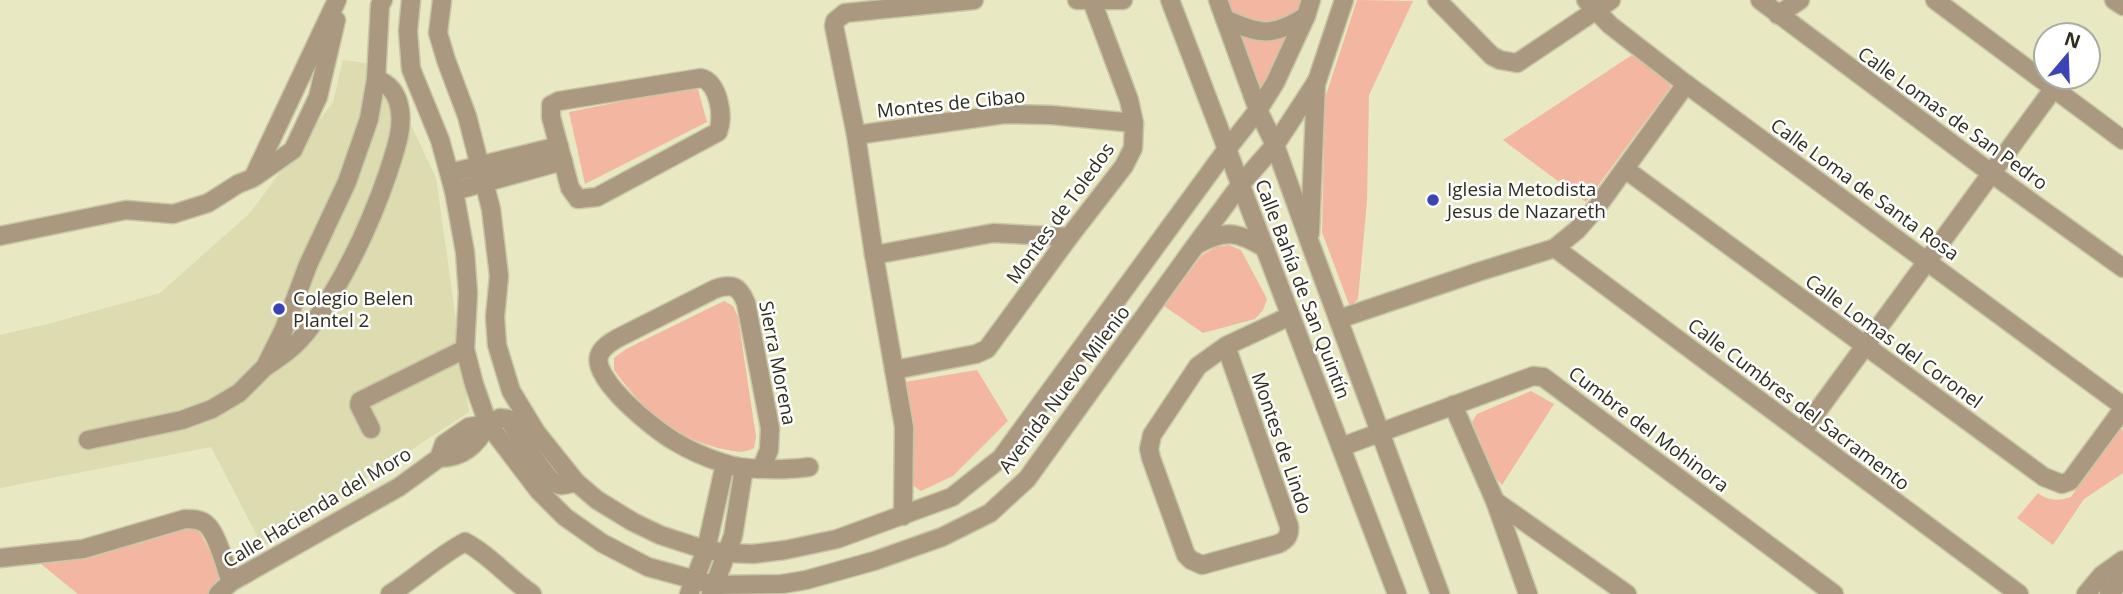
<svg xmlns="http://www.w3.org/2000/svg" width="2123" height="594" font-family="'Open Sans',sans-serif">
<rect width="100%" height="100%" fill="#e8e8c2"/>
<polygon fill="#dcdcb0" points="343,60 383,65 436,178 469,412 263,547 211,447 0,488 0,335 48,324 160,293 249,214 333,102"/>
<g fill="#f2b6a1">
<polygon points="1216,0 1312,0 1255,104"/>
<polygon points="1357,0 1413,1 1369,95 1367,201 1358,299 1350,307 1322,232 1325,98"/>
<polygon points="1632,55 1671,83 1670,88 1586,202 1503,140"/>
<polygon points="697,86 707,122 585,184 569,112"/>
<polygon points="1229,245 1241,250 1267,299 1263,310 1255,319 1203,333 1164,306 1202,255 1216,247"/>
<path d="M724 301 733 306 738 317 756 437 754 448C744 453 739 452 728 450 679 442 642 409 614 370V358L626 349Z"/>
<polygon points="977,370 1008,421 953,476 921,491 911,484 905,382"/>
<polygon points="1531,391 1554,404 1502,485 1496,478 1472,422 1477,414"/>
<path d="M2123 429V473L2084 499 2053 545 2017 518 2038 493C2048 501 2059 501 2071 497L2081 482 2082 476 2115 431Z"/>
<polygon points="194,527 201,534 221,574 211,594 78,594 41,564 85,559"/>
</g>
<g fill="none" stroke-linecap="round" stroke-linejoin="round">
<g stroke="#c7c6a5" stroke-width="21">
<g id="minor">
<polyline points="411,0 408,31 411,69 440,140 454,191 465,252 468,293 465,349 474,384 488,424 539,491 565,517 602,543 648,567 714,585 782,584 806,580 874,561 942,537 990,513 1027,479 1195,246 1241,184 1275,145 1317,81 1344,0"/>
<polyline points="442,0 438,33 446,60 467,116 491,209 499,276 495,317 497,345 511,391 536,432 576,482 597,500 633,522 660,535 706,550 728,553 753,554 785,550 837,539 952,497 1001,458 1227,149 1258,110 1275,83 1306,16 1311,0"/>
<polyline points="1077,0 1123,0"/>
<polyline points="1170,0 1397,594"/>
<polyline points="1218,0 1258,110 1275,145 1310,243 1440,594"/>
<polyline points="1437,0 1492,56 1500,60 1517,63 1611,0"/>
<polyline points="1586,0 1610,25 1686,84 2123,406"/>
<polyline points="1760,0 1991,173 2123,268"/>
<polyline points="1935,0 2123,140"/>
<polyline points="2114,0 2123,6"/>
<polyline points="1778,15 1800,0"/>
<path d="M1225 19C1260 35 1273 37 1306 16"/>
<path d="M701 78C719 83 724 117 718 132L597 197 578 199 570 188 551 117V105L559 101Z"/>
<polyline points="856,135 1005,114 1051,115 1134,123"/>
<polyline points="1625,169 2044,477 2062,484 2070,481 2123,409"/>
<polyline points="450,173 559,146"/>
<polyline points="256,176 293,150 318,97 336,20"/>
<polyline points="454,191 563,161"/>
<polyline points="1310,233 1316,82"/>
<polyline points="0,236 126,210 173,214 208,203 238,184 253,178 337,0"/>
<path d="M1198 244C1226 229 1238 232 1265 248"/>
<polyline points="1555,248 2019,594"/>
<polyline points="874,255 993,233 1069,237"/>
<polyline points="1339,319 1478,272 1555,248 1577,230 1597,207 1686,84"/>
<path d="M1226 346 1289 526C1290 535 1287 540 1278 544L1202 565 1191 560 1186 555 1151 458 1149 449 1152 435 1198 366 1226 346 1290 316"/>
<path d="M265 367C282 356 296 346 309 329 343 282 369 228 388 173 394 153 403 132 400 111 398 95 390 84 376 79"/>
<polyline points="894,370 976,354 987,349 1069,237 1124,166 1133,148 1134,123 1129,100 1092,1"/>
<polyline points="1453,405 1495,501 1528,594"/>
<polyline points="371,429 359,405 360,401 465,349"/>
<polyline points="1802,432 2054,88"/>
<polyline points="88,440 182,420 212,409 239,393 265,367 284,329 308,265 347,182 369,119 376,79 380,5 383,0"/>
<polyline points="1341,447 1533,376 1543,377 1834,594"/>
<path d="M439 458C463 458 477 445 488 424"/>
<path d="M762 467 769 450 770 428 746 303C739 286 733 283 715 289L618 338C611 342 602 347 599 356 592 380 655 430 674 441 689 450 707 458 723 463 744 471 787 470 809 467"/>
<polyline points="1495,501 1627,594"/>
<polyline points="903,516 904,427 874,255 856,135 834,26 835,21 845,13 974,0"/>
<path d="M465 542C490 555 508 578 532 594"/>
<path d="M0 558 83 549 185 519C192 519 200 519 206 524 218 534 225 567 231 582"/>
<path d="M218 594 231 582 399 487 439 458 444 444 469 427 488 424 500 418 508 419C517 432 547 482 559 485 564 486 571 483 576 482"/>
<path d="M390 594C416 578 438 556 465 542"/>
<polyline points="689,594 706,550 725,464"/>
<polyline points="711,594 733,536 744,468"/>
<polyline points="2086,594 2102,575 2123,560"/>
<polyline points="2109,594 2123,579"/>
</g>
</g>
<use href="#minor" stroke="#aa9880" stroke-width="18"/>
</g>
<g fill="#3c43b7" stroke="#fff" stroke-width="2.5">
<circle cx="1433" cy="200" r="7"/>
<circle cx="279" cy="309" r="7"/>
</g>
<g text-anchor="middle" dominant-baseline="central" stroke-width="5" stroke-linejoin="round" paint-order="stroke">
<g font-size="19" fill="#2e2d1f" stroke="#fff">
<text transform="translate(951 103) rotate(-6)">Montes de Cibao</text>
<text transform="translate(1953 118) rotate(36)">Calle Lomas de San Pedro</text>
<text transform="translate(1865 189) rotate(36)">Calle Loma de Santa Rosa</text>
<text transform="translate(1060 213) rotate(-54)">Montes de Toledos</text>
<text transform="translate(1303 289) rotate(69)">Calle Bahía de San Quintín</text>
<text transform="translate(1894 341) rotate(36)">Calle Lomas del Coronel</text>
<text transform="translate(778 363) rotate(79)">Sierra Morena</text>
<text transform="translate(1064 389) rotate(-53)">Avenida Nuevo Milenio</text>
<text transform="translate(1799 404) rotate(37)">Calle Cumbres del Sacramento</text>
<text transform="translate(1649 429) rotate(37)">Cumbre del Mohinora</text>
<text transform="translate(1282 443) rotate(71)">Montes de Lindo</text>
<text transform="translate(317 507) rotate(-31)">Calle Hacienda del Moro</text>
</g>
<g font-size="19" fill="#2e2d1f" stroke="#fff" text-anchor="start">
<text x="1447" y="189">Iglesia Metodista<tspan x="1447" dy="22">Jesus de Nazareth</tspan></text>
<text x="293" y="298">Colegio Belen<tspan x="293" dy="22">Plantel 2</tspan></text>
</g>
</g>
<g transform="translate(2067 56) rotate(19)"><circle r="33" fill="#ffffff" stroke="#ababa5" stroke-width="2"/>
<path d="M0-5L12 26L0 18L-12 26Z" fill="#3c43b7"/>
<text y="-10" font-size="19" font-weight="bold" text-anchor="middle" fill="#2e2d1f">N</text>
</g>
</svg>
